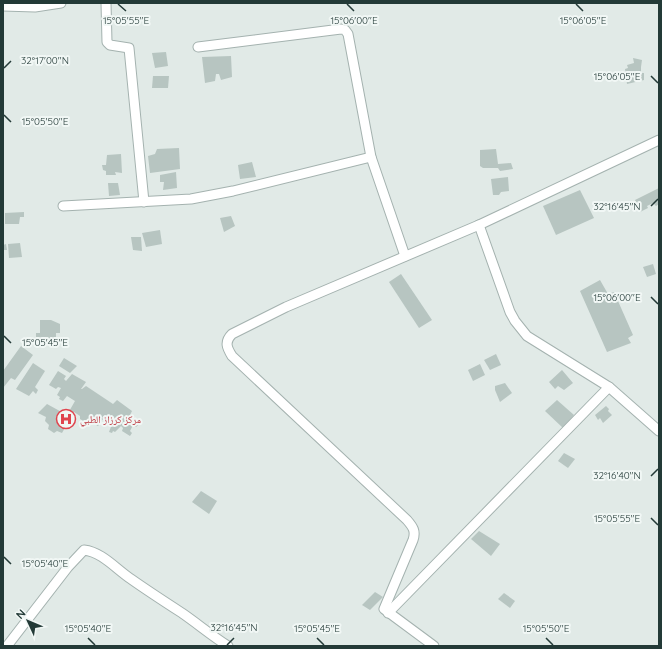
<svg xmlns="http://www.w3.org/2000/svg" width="662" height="649" font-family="Quicksand,'Noto Naskh Arabic',sans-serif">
<rect width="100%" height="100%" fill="#e1eae7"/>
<g fill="#b7c5c1">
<polygon points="166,52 168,66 155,68 152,53"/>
<polygon points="231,56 232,77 221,80 219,74 216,74 215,81 205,83 202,57"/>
<polygon points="633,58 642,60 641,67 641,73 644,73 644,80 627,84 625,69 628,68 627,65 634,63"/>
<polygon points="153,76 169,76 168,88 152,88"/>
<polygon points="179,148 180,169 150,173 148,156 155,154 157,149"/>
<polygon points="496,149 498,164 511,163 513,169 500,171 498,168 483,168 480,166 480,150"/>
<polygon points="121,154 122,173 115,172 116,175 106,175 106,171 103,170 102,165 106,165 107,155"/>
<polygon points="252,162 256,177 240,179 238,165"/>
<polygon points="176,172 177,188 163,190 164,182 160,182 160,175"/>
<polygon points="508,177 509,191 501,192 499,195 493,195 491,179"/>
<polygon points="108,183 118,183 120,195 109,196"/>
<polygon points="659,188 659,204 656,206 653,203 647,206 648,208 640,212 635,200"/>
<polygon points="580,190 594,218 556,235 543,206"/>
<polygon points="24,212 24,217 20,217 19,224 5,224 5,213"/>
<polygon points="231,216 235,226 224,232 220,218"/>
<polygon points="160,230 162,244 146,247 142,233"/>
<polygon points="131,237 141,237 142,251 133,250"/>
<polygon points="20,243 22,257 9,258 8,244"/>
<polygon points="6,244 7,250 3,250 3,245"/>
<polygon points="653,264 656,274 647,277 643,267"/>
<polygon points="401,274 432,320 419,328 389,282"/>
<polygon points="600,280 608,294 614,292 633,335 628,338 631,343 607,352 580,291"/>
<polygon points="40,320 51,320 60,324 60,333 56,333 56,340 49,340 48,337 44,337 43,339 39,337 36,337 36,333 40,333"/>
<polygon points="21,346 33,355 15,380 11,378 3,388 3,371"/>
<polygon points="496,354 501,365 490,370 484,360"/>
<polygon points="64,358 77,366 70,373 59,366"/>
<polygon points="33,363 45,371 35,387 38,390 36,394 33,391 29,396 16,389"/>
<polygon points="480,364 485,375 473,381 468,370"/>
<polygon points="562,370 573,383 564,390 558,386 555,389 549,382"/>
<polygon points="58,371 66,376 64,379 66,381 72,374 86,382 81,389 82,389 86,386 113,404 117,400 132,411 129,417 139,424 136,427 133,425 130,431 132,433 130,436 122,431 123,428 121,426 115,432 113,431 112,433 109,432 112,424 103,419 98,426 87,420 85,422 80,419 80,416 74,412 62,433 57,431 54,433 48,429 49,425 45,421 46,417 38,413 47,404 67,415 75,401 67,396 63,401 59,399 60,397 57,395 61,388 58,387 56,389 49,385"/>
<polygon points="505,383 512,393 500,402 495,390 495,386"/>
<polygon points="557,400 574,415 563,428 545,411"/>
<polygon points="606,406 609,409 608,411 612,415 603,423 600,418 598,420 595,415"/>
<polygon points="564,453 575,459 568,468 558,461"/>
<polygon points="201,491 217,501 209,514 192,502"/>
<polygon points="479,531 500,544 491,556 471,539"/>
<polygon points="375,592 383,597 370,610 362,605"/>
<polygon points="504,593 515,601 510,608 498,599"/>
</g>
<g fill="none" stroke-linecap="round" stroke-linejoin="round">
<g stroke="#a4b2af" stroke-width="11">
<g id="minor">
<polyline points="106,3 107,42 110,45 129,48 144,202"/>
<polyline points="3,6 35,7 61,3"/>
<polyline points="198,47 341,29 345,30 348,34 371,157 405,256"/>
<polyline points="63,206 191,199 233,191 371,157"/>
<polyline points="479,225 510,312 515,321 527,336 609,387 659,431"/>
<polyline points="388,613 609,387"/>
<path d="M7 646 68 567 84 550C102 552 116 569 131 579 148 591 165 602 182 613 198 624 212 636 228 646"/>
<path d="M434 646 384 609 413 540C416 531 413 527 407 520L232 356C227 348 224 342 232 334L286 307 479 225 659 140"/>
</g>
</g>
<use href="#minor" stroke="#fff" stroke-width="9"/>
</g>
<path fill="none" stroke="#233a37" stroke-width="1.5" d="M118 4 126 11M347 4 354 11M576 4 583 11M4 68 11 61M651 76 658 83M4 115 11 122M651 206 658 199M651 297 658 304M4 336 11 343M651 476 658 469M651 518 658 525M4 557 11 564M88 638 95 645M317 638 324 645M546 638 553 645M227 645 234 638"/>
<defs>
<g id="hospital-ring" transform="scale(1)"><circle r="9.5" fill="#f1f7f5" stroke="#e0444e" stroke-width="1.5"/><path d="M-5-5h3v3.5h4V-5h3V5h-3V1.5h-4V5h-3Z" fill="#e0444e"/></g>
</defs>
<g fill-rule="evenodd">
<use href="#hospital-ring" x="66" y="419"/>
</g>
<g text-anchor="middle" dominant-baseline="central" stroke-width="4" stroke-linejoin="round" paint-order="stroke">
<g font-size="10" fill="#be3a42" stroke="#f1f7f5" text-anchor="start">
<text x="80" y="419">مركز كرزاز الطبي</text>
</g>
</g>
<g font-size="10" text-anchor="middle" fill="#233a37" stroke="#f1f7f5" stroke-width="4" stroke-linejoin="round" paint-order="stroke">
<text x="126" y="24">15°05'55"E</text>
<text x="354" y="24">15°06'00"E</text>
<text x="583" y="24">15°06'05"E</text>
<text x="45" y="64">32°17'00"N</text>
<text x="617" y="80">15°06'05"E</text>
<text x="45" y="125">15°05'50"E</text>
<text x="617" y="210">32°16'45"N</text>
<text x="617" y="301">15°06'00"E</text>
<text x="45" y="346">15°05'45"E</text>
<text x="617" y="479">32°16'40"N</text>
<text x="617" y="522">15°05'55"E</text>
<text x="45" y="567">15°05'40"E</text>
<text x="234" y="631">32°16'45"N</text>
<text x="88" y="632">15°05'40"E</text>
<text x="317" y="632">15°05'45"E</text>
<text x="546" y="632">15°05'50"E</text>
</g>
<rect width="662" height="649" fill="none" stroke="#233a37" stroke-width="8"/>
<g transform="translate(28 621) rotate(314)" stroke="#f1f7f5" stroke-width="3" paint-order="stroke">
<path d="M0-3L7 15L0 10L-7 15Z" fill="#233a37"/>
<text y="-6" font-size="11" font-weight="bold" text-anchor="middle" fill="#233a37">N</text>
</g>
</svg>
